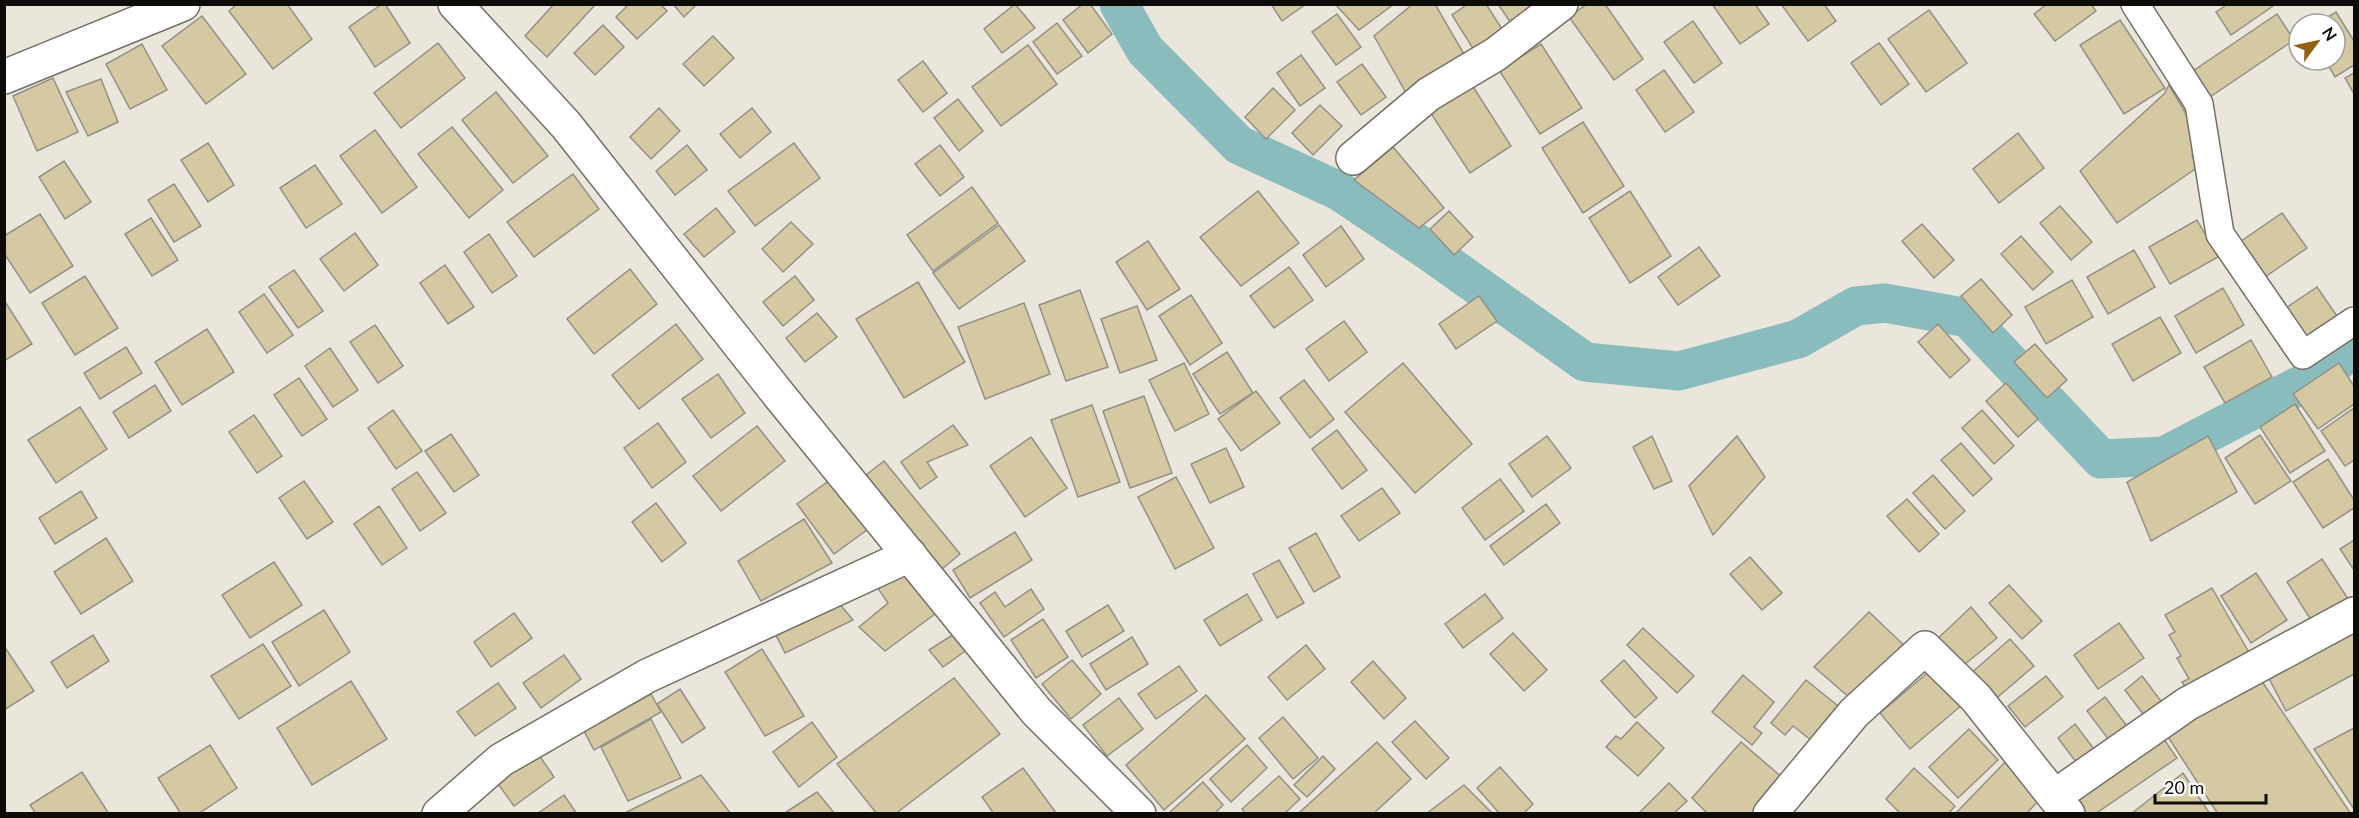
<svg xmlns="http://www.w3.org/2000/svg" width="2359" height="818" font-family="Lato,sans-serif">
<rect width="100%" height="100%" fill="#eae6dc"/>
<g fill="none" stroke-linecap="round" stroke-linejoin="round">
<polyline stroke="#8abcbd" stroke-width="39" points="1119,4 1145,50 1239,145 1339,191 1430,252 1585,362 1679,371 1798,339 1856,306 1885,303 1968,318 2101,459 2164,456 2316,377 2354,349"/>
</g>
<g fill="#d5c9a3" stroke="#939086" stroke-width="1.5">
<polygon points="237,4 287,4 312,39 273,69 229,11"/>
<polygon points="382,4 385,4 410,43 375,67 349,27"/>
<polygon points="554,4 596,4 547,57 525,36"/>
<polygon points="629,4 660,4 667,11 637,39 616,17"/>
<polygon points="673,4 697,4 684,17"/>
<polygon points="1015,4 1035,28 1002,53 984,29"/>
<polygon points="1083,4 1090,4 1112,34 1088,53 1063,20"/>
<polygon points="1271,4 1306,4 1282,21"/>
<polygon points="1335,4 1394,4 1359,30"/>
<polygon points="1413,4 1435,4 1468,61 1410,100 1374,36"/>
<polygon points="1468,4 1486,4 1509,40 1479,58 1452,15"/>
<polygon points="1498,4 1540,4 1515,29"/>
<polygon points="1587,4 1605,4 1643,59 1614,80 1569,17"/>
<polygon points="1712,4 1755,4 1769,24 1740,44"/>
<polygon points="1781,4 1824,4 1836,21 1808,41"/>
<polygon points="2047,4 2091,4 2096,11 2055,41 2034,14"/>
<polygon points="2228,4 2272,4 2273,6 2231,35 2216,12"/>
<polygon points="1929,10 1967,63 1926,92 1888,39"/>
<polygon points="2336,12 2354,41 2354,65 2335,77 2325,60 2335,60 2335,24 2316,24"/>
<polygon points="1337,14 1361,47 1336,65 1312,32"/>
<polygon points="2277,14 2294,40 2207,99 2190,73"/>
<polygon points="202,16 246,74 206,104 162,46"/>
<polygon points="2120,20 2165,88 2124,114 2080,45"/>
<polygon points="1693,21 1722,63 1694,83 1664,42"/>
<polygon points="1057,23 1082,56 1057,74 1033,42"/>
<polygon points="603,25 624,47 595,75 574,53"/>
<polygon points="713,36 734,58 704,86 683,64"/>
<polygon points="438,43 465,78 401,128 374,93"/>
<polygon points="1879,43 1909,84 1881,105 1851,63"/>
<polygon points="142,44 167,90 130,109 106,64"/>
<polygon points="1541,44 1582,108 1540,134 1499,70"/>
<polygon points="1028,45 1057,84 1001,126 972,87"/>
<polygon points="1301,55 1325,88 1300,106 1277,73"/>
<polygon points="923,61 947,93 923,112 898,80"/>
<polygon points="1362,64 1386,97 1361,115 1337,82"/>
<polygon points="1664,70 1694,112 1665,132 1636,90"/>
<polygon points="2354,73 2354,94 2345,78"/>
<polygon points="53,78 78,132 37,151 13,96"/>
<polygon points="101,79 118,122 88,136 66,92"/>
<polygon points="1470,82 1511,146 1470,173 1428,109"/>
<polygon points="2169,85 2185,112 2198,142 2192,156 2198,167 2117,223 2080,171 2164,94"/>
<polygon points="1273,88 1295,110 1266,139 1245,117"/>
<polygon points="496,92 548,156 513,183 462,120"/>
<polygon points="958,99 983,131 959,151 934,118"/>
<polygon points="1320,105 1342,126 1313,155 1292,133"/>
<polygon points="659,108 680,131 651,159 630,137"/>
<polygon points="752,108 771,132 740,158 720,134"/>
<polygon points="1583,122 1624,186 1583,213 1542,148"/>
<polygon points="452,127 503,190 469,218 418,154"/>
<polygon points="375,130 417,187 382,213 340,156"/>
<polygon points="2018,133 2044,168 1999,203 1973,169"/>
<polygon points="208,143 234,185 208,202 181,160"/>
<polygon points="794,143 820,178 755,226 728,191"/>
<polygon points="687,145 707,170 675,195 656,171"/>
<polygon points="940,145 964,177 940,196 915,164"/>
<polygon points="1393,147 1444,208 1419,228 1354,180"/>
<polygon points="64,161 91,202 65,219 39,177"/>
<polygon points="315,165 342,204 306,228 280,188"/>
<polygon points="573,174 599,209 534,257 507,222"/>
<polygon points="174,184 201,226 174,242 148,200"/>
<polygon points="972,187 998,223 933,271 907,235"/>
<polygon points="1258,191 1299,243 1241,286 1200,237"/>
<polygon points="1630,191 1671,256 1630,283 1589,218"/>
<polygon points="2060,206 2092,242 2071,260 2040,223"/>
<polygon points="716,208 735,232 704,257 684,234"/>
<polygon points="1449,211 1473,237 1454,255 1430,229"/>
<polygon points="2282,213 2307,248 2262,279 2237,244"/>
<polygon points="40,214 73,266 30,293 4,253 4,236"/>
<polygon points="151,218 178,260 152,276 125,234"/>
<polygon points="2197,220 2218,257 2170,284 2149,247"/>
<polygon points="791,222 813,244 783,272 762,249"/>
<polygon points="1922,224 1954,260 1934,278 1902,241"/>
<polygon points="999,225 1025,261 959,309 933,273"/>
<polygon points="1341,226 1364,259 1326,287 1303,255"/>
<polygon points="355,233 378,265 344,291 320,259"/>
<polygon points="489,234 517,276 492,293 464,252"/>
<polygon points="2021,236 2053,272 2033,290 2001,254"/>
<polygon points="1148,241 1180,289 1147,310 1116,262"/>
<polygon points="1699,247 1720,276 1678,305 1658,277"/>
<polygon points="2134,250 2155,287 2108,314 2087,277"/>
<polygon points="445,265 474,307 448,324 420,283"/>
<polygon points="1289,267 1313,300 1274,328 1250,296"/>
<polygon points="630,269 657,304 594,354 567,319"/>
<polygon points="294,270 323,311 298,328 269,287"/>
<polygon points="85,276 118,328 75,355 42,303"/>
<polygon points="795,276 814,300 783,326 763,302"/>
<polygon points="1981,279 2012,315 1993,333 1961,296"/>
<polygon points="2072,280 2093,317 2046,344 2025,307"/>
<polygon points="918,282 965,362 904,398 856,319"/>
<polygon points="2317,287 2341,322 2295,353 2271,318"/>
<polygon points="2223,288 2244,325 2196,353 2175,316"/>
<polygon points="1080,290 1108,367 1066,381 1039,305"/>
<polygon points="264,294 293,335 267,353 239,312"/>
<polygon points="1191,295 1222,343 1190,365 1159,316"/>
<polygon points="1479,296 1497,321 1456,349 1439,324"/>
<polygon points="4,300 32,344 4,361"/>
<polygon points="1024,303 1050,374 985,399 958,327"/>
<polygon points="1137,306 1157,360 1120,373 1101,319"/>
<polygon points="817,313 837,337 805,362 786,338"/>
<polygon points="2160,317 2181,353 2133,381 2112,344"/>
<polygon points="1344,321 1367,352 1329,381 1306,349"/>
<polygon points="676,324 703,359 639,409 612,375"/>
<polygon points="1938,324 1970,360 1950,378 1918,342"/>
<polygon points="375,325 403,366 378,383 350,342"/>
<polygon points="207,329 234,372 182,405 155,362"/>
<polygon points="2251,340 2272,377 2225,403 2204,367"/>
<polygon points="2035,344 2067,380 2047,398 2014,362"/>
<polygon points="126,347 142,373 100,399 84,373"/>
<polygon points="330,348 358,390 333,407 305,366"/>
<polygon points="1227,352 1253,393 1220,414 1193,374"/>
<polygon points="1184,363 1209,414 1175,431 1149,380"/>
<polygon points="1403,363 1472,444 1415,493 1345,412"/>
<polygon points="2339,363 2354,386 2354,404 2318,429 2293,394"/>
<polygon points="718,374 745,413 711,438 682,399"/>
<polygon points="299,378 327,419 302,436 274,395"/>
<polygon points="1304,380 1334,419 1310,438 1280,398"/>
<polygon points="2006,383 2038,419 2018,437 1986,401"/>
<polygon points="155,385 171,411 129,438 113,412"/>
<polygon points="1256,391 1280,423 1241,451 1218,419"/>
<polygon points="1144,396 1172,473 1130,488 1103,411"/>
<polygon points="2295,404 2325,451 2290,473 2260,427"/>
<polygon points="1092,405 1120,482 1078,497 1051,420"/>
<polygon points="80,407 107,449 56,483 28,440"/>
<polygon points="2354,408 2354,460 2345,466 2321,431"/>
<polygon points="393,410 422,451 396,469 368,428"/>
<polygon points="1982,410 2014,446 1994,464 1962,428"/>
<polygon points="254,415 282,456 257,473 229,432"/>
<polygon points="658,423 686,462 652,488 624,448"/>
<polygon points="953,425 968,445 927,462 937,477 920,489 901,462"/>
<polygon points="757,426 785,461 721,511 693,476"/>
<polygon points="1337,430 1367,470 1342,489 1312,449"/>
<polygon points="451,434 479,475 454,492 425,451"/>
<polygon points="2260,435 2291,481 2255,504 2225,458"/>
<polygon points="1547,436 1571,468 1532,497 1509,464"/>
<polygon points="1652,436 1672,481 1654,489 1633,447"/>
<polygon points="1737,436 1765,477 1713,535 1689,486"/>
<polygon points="2208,436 2237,492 2151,541 2127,482"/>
<polygon points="1031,437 1067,488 1025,517 990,466"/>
<polygon points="1961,443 1992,479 1973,496 1941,460"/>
<polygon points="1226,448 1244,487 1210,503 1191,464"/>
<polygon points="2328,459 2354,500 2354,508 2323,528 2293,482"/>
<polygon points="884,461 960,554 942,569 866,475"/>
<polygon points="417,472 446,513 420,531 392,489"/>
<polygon points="838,474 875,524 834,554 797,504"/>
<polygon points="1933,475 1965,511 1945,529 1913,493"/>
<polygon points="1176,477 1214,548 1175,569 1138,497"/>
<polygon points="1500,479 1524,511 1485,540 1462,508"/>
<polygon points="304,481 333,522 307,539 279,498"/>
<polygon points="1382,488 1400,513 1359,541 1341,516"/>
<polygon points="81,491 97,518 55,544 39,518"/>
<polygon points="1907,499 1939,534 1919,552 1887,516"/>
<polygon points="656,503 686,543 662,562 632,522"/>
<polygon points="1546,504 1560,523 1504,565 1490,546"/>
<polygon points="379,506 407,548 382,565 354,524"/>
<polygon points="804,519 832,563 761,601 738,561"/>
<polygon points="1015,532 1032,560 970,598 953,570"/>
<polygon points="1316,533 1340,577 1314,592 1289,548"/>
<polygon points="106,538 133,581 81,614 54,572"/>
<polygon points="2354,540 2354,570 2340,549"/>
<polygon points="1750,557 1782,593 1762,610 1730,574"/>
<polygon points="2322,559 2352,605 2316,628 2287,582"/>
<polygon points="1279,560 1304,603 1277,618 1253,574"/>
<polygon points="274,562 302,605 250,638 222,595"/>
<polygon points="2256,573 2287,620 2251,643 2221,596"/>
<polygon points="906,574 939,611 885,651 859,627 888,603 877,587"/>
<polygon points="2009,585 2042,621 2022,639 1989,603"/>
<polygon points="2212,588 2255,663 2192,699 2182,682 2189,679 2177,658 2181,656 2169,635 2175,632 2165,615"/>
<polygon points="1031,589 1044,609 1004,637 980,603 995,592 1005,607"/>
<polygon points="1247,594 1262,620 1220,646 1204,620"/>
<polygon points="1485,594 1503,618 1463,648 1445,624"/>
<polygon points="838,602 853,620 785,653 775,633"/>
<polygon points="1108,605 1124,631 1082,657 1066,631"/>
<polygon points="1971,607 1997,638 1954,673 1932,644"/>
<polygon points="324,610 350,652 299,686 272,642"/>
<polygon points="1869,612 1910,651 1857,704 1814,667"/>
<polygon points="514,613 532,638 491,667 474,642"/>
<polygon points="1043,619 1068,657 1036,678 1011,640"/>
<polygon points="2119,623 2144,658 2098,689 2074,655"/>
<polygon points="2354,625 2354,674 2286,711 2263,667"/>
<polygon points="1643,628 1694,676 1677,693 1627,645"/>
<polygon points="1513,633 1547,670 1524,691 1490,654"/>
<polygon points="954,634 968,649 943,667 929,650"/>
<polygon points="93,635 109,661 67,688 51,662"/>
<polygon points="1132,637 1148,664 1106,690 1090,664"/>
<polygon points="2010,639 2034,666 1992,702 1969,675"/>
<polygon points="263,644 291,686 239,719 211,676"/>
<polygon points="1306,645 1325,669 1287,700 1268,677"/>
<polygon points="6,649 34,691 4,710 4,650"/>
<polygon points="762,649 804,716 765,736 725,672"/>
<polygon points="564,655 581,679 541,708 523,683"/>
<polygon points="1072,660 1101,694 1071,719 1042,684"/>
<polygon points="1624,660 1657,698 1635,718 1601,681"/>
<polygon points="1373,661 1406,698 1384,719 1351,682"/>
<polygon points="1179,666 1197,691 1156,719 1138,694"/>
<polygon points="1932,669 1962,705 1910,749 1880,713"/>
<polygon points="2255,671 2351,814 2218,814 2161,726"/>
<polygon points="1743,675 1774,702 1754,727 1762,733 1752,745 1712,712"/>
<polygon points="2046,676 2063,697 2025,727 2008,706"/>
<polygon points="2142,676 2167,709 2149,722 2125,690"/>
<polygon points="954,678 1000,734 895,814 877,814 837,764"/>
<polygon points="1806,680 1848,714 1821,748 1793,726 1785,735 1771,723"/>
<polygon points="351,681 387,739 312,785 277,728"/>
<polygon points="498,683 516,708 475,736 457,712"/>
<polygon points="680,689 705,728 682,743 657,704"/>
<polygon points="651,694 661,712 594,750 584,731"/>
<polygon points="1206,695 1245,739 1164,810 1126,765"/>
<polygon points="2105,697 2130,730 2112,744 2087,711"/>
<polygon points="1119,698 1143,729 1107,756 1083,725"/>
<polygon points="1283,717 1318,758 1293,779 1259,738"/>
<polygon points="651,719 681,778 628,801 601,747"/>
<polygon points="1415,721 1449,758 1426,779 1392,742"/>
<polygon points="812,722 837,757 799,787 773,752"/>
<polygon points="1637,722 1664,748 1638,776 1606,747 1616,736 1621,739"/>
<polygon points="2075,724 2100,757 2083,771 2058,738"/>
<polygon points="2156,728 2177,758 2095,814 2074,814 2063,798"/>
<polygon points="2354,728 2354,809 2314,749"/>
<polygon points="1969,729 1998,760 1958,798 1929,767"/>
<polygon points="1377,742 1411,779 1373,814 1301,814 1300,812"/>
<polygon points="1741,742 1791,785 1766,814 1708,814 1692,798"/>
<polygon points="210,745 237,788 198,814 181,814 158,778"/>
<polygon points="1247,745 1267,768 1231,802 1210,779"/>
<polygon points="537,752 554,777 514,806 496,781"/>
<polygon points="1323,756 1335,769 1307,797 1294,785"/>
<polygon points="2009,758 2044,795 2026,814 1955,814"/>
<polygon points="1500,767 1533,804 1523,814 1500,814 1477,788"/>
<polygon points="1023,768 1057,814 994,814 982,797"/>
<polygon points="1914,768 1955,806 1948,814 1901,814 1886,799"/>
<polygon points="82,772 109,814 36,814 30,805"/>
<polygon points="2183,773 2210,814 2131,814"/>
<polygon points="701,775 731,814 625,813"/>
<polygon points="1279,776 1300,799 1284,814 1246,814 1242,809"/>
<polygon points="1203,782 1223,805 1214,814 1168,814"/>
<polygon points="1669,783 1687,801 1673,814 1638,814"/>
<polygon points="1464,785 1493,814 1426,814"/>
<polygon points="817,792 835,814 783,814"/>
<polygon points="564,795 577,814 537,814"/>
</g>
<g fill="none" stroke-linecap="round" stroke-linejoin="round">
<g stroke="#737067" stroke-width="30">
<polyline id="pedestrian" points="2135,4 2199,104 2220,234 2303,355 2354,321"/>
</g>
<g stroke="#737067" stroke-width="36">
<g id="minor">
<polyline points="4,77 183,4"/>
<polyline points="1353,158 1429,94 1496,54 1561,4"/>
<polyline points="2055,796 2187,704 2354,614"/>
<polyline points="439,814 501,760 647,676 910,555"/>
<polyline points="1770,814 1854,713 1925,648 1976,698 2068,814"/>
</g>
</g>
<g stroke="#737067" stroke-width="36">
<polyline id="tertiary" points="455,4 566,125 779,395 1036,711 1139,814"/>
</g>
<use href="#pedestrian" stroke="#fff" stroke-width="27"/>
<use href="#minor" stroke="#fff" stroke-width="33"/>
<use href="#tertiary" stroke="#fff" stroke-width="33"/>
</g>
<rect width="2359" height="818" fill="none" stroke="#0d0c08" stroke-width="12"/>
<g transform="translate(2317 42) rotate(57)"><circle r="28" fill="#ffffff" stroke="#9e9e9c" stroke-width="1.5"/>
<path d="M0-4.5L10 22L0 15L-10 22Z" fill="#926011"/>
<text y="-9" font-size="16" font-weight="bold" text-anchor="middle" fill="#0d0c08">N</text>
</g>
<path d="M2155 794v9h111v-9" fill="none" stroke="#0d0c08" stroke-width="3"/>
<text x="2164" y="794" font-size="18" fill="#0d0c08" stroke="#ffffff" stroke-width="4.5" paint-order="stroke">20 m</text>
</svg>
